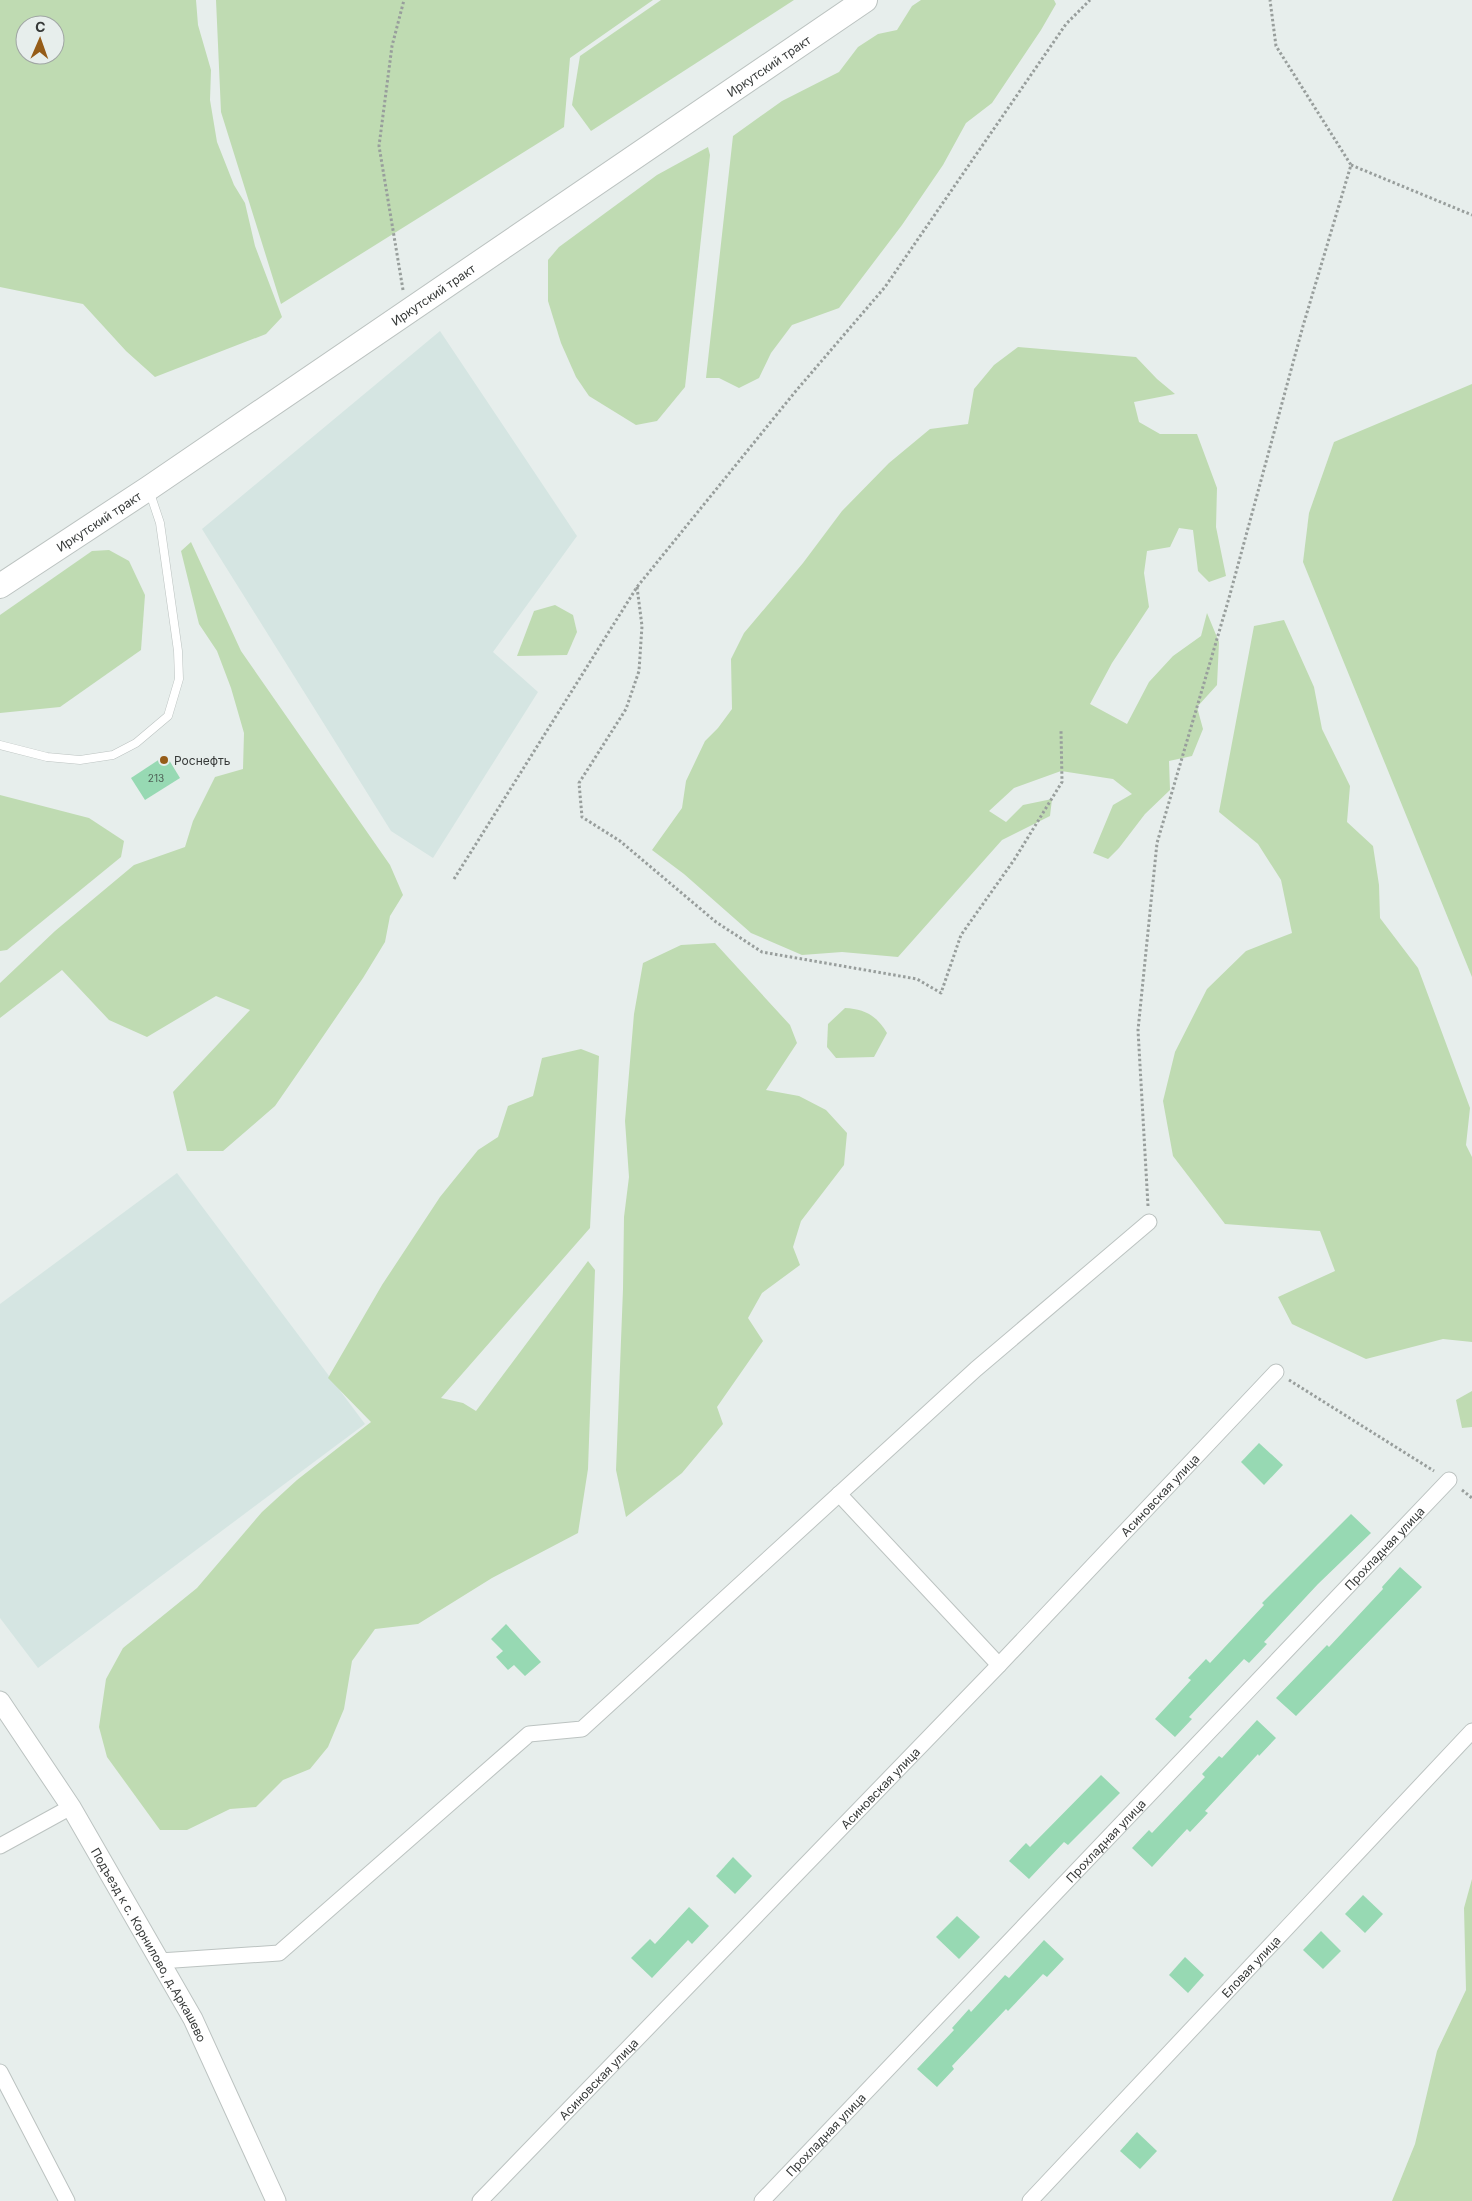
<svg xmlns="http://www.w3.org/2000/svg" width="1472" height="2201" font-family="Inter,sans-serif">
<rect width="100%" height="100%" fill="#e7eeec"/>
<g fill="#d5e5e2">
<polygon points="440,331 577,536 493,652 538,692 433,858 391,831 202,529"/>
<polygon points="177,1173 365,1424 38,1668 0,1618 0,1304"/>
</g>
<g fill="#bfdbb2" fill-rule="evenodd">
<path d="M0 0H196L198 25 211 70 210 100 217 142 234 185 245 203 255 246 282 317 266 334 155 377 126 351 83 304 0 287ZM25 25H55V55H25Z"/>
<polygon points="216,0 653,0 570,58 564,127 281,304 221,112"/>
<polygon points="661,0 794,0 591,131 572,105 580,56"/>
<polygon points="921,0 1054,0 1056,4 1041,30 992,103 966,123 943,165 902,225 839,308 792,325 771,353 759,378 739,388 719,378 706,378 733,136 782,101 839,72 858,47 878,34 897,30 912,6"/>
<polygon points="708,147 710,155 685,387 657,421 636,425 589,396 576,377 561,343 548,301 548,260 559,247 657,175"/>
<polygon points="1018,347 1136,357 1157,379 1175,394 1134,402 1139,422 1160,434 1197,434 1217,488 1216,527 1226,576 1209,582 1198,571 1193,530 1179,528 1170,547 1147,551 1144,573 1149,607 1112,663 1090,704 1127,724 1149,682 1173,656 1201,636 1207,613 1219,642 1217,685 1197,707 1203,729 1192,756 1169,761 1170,790 1145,814 1119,848 1108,859 1093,853 1113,805 1132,794 1113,779 1061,771 1014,788 989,811 1006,822 1023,805 1052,799 1050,816 1002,840 898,957 842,952 802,955 751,933 684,874 652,850 682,808 686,781 705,741 718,728 732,709 731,659 744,633 803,563 842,511 889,463 930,429 968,424 974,389 994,365"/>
<polygon points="1472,384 1472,977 1303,562 1309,513 1334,442"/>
<polygon points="191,542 241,651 390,865 403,895 390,916 385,942 363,978 311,1054 275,1106 223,1151 187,1151 173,1092 250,1010 216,996 147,1037 109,1020 62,970 0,1018 0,983 55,931 134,865 185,847 193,821 215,777 243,769 244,733 231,688 217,651 199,624 181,551"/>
<polygon points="109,550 129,561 145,595 141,650 60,707 0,713 0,615 92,551"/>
<polygon points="555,605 573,615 577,632 567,655 517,656 534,611"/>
<polygon points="1284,620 1314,687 1322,729 1350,786 1347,822 1373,846 1379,885 1380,918 1418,968 1470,1108 1466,1145 1472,1157 1472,1342 1443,1339 1366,1359 1292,1324 1278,1297 1335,1271 1320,1231 1225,1224 1173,1156 1163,1101 1175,1052 1207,989 1246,951 1292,933 1281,880 1258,844 1219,812 1254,626"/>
<polygon points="0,795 89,818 124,841 121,857 7,950 0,951"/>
<polygon points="715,943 790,1025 797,1043 766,1090 799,1096 826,1110 847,1133 844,1165 801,1221 793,1247 800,1265 762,1293 748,1318 763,1341 717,1407 723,1424 682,1473 626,1517 616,1470 623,1289 624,1217 629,1177 625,1121 634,1014 643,963 681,945"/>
<path d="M845 1008C865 1009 877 1016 887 1033L874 1057 836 1058 827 1047 828 1024Z"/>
<polygon points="581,1049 599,1056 590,1228 441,1398 463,1403 476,1411 588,1261 595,1270 588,1469 578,1533 492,1578 418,1624 375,1629 352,1661 344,1709 328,1747 310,1769 283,1780 256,1807 230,1809 187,1830 160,1830 107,1757 99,1727 106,1679 123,1648 197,1588 262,1512 297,1480 371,1422 328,1378 382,1285 440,1197 478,1150 498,1137 508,1106 533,1096 542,1058"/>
<polygon points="1472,1391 1472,1427 1462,1428 1456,1400"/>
<polygon points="1472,1879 1472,2201 1392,2201 1415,2144 1437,2051 1466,1990 1464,1908"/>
</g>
<g fill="#97d9b3">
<polygon points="166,755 180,778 145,800 131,778"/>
<polygon points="1259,1443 1283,1465 1264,1485 1241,1462"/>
<polygon points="1351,1514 1371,1533 1318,1584 1264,1642 1267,1644 1249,1663 1244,1659 1189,1717 1192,1719 1175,1737 1155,1719 1191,1680 1188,1678 1206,1659 1210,1663 1264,1605 1262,1603"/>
<polygon points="1400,1567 1422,1587 1296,1716 1276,1698 1327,1645 1329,1647 1383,1589 1382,1587"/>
<polygon points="506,1624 541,1662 525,1676 514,1665 508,1670 496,1657 503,1651 491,1639"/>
<polygon points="1257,1720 1276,1738 1259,1756 1258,1754 1205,1811 1208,1813 1190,1832 1187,1829 1152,1867 1132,1848 1149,1830 1152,1833 1205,1777 1202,1774 1219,1756 1222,1758"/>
<polygon points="1101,1775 1120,1793 1068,1845 1064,1842 1029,1879 1009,1861 1026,1843 1030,1847"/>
<polygon points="733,1857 752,1876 735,1894 716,1876"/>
<polygon points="1363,1895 1383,1914 1365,1933 1345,1914"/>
<polygon points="689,1907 709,1926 692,1944 688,1940 652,1978 631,1958 650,1939 655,1944"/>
<polygon points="957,1916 980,1937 959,1959 936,1937"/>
<polygon points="1321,1931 1341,1951 1323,1969 1303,1950"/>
<polygon points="1044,1940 1064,1959 1047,1977 1043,1974 1008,2011 1006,2009 952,2066 954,2069 937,2087 917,2069 954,2030 952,2028 969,2009 971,2012 1005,1975 1009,1978"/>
<polygon points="1185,1957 1204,1975 1188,1993 1169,1975"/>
<polygon points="1137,2132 1157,2151 1140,2169 1120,2151"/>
</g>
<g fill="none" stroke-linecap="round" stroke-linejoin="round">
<g stroke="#bcc3c1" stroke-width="9">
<polyline id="service" points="0,745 47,757 80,760 113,755 136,743 168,716 179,679 178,651 160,523 149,490"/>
</g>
<g stroke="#bcc3c1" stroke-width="17">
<g id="minor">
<polyline points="839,1494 999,1665"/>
<polyline points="0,1846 71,1807"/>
<polyline points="160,1961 279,1953 529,1734 582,1729 976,1369 1149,1222"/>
<polyline points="0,2072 67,2201"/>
<path id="s1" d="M480 2201 999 1665 1276 1372"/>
<path id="s2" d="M762 2201 1449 1480"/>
<path id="s3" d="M1030 2201 1472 1731"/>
</g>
</g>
<g stroke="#bcc3c1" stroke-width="21">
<g id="tertiary">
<path id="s4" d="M0 1701 71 1807 193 2019 276 2201"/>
</g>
</g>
<g stroke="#bcc3c1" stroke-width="26">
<g id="primary">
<path id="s5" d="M0 586 149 488 865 0"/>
</g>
</g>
<g stroke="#989e9c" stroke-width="3" stroke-dasharray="2.5 2.5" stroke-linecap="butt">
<polyline points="1351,165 1472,215"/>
<polyline points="403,290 379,146 392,46 404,0"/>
<polyline points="637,587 642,626 639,671 626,709 579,783 582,817 620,841 716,922 762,952 917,979 941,993 961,935 1014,860 1062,782 1061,730"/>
<polyline points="454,879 637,587 795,392 885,287 1066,24 1090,0"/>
<polyline points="1148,1206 1138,1030 1157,843 1229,598 1303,326 1351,165 1276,46 1270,0"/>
<polyline points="1289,1380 1434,1471"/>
<polyline points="1462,1490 1472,1498"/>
</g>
<use href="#service" stroke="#fff" stroke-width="8"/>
<use href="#minor" stroke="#fff" stroke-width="15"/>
<use href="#tertiary" stroke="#fff" stroke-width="19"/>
<use href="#primary" stroke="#fff" stroke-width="24"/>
</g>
<circle fill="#955c18" stroke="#e7eeec" stroke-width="2" cx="164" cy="760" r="5"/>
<g text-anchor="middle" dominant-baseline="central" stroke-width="4" stroke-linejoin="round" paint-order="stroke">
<g font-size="10" fill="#4e6157">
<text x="156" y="778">213</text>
</g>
<g font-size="12" fill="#363938" stroke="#e7eeec">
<text stroke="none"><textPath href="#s5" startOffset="928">Иркутский тракт</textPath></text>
<text stroke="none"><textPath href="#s5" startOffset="522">Иркутский тракт</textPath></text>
<text stroke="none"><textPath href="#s5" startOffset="118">Иркутский тракт</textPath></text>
<text stroke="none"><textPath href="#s1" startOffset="980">Асиновская улица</textPath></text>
<text stroke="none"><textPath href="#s2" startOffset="902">Прохладная улица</textPath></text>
<text stroke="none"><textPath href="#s1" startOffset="575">Асиновская улица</textPath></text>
<text stroke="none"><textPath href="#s2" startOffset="498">Прохладная улица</textPath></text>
<text stroke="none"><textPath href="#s4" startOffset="286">Подъезд к с. Корнилово, д.Аркашево</textPath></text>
<text stroke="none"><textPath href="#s3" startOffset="322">Еловая улица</textPath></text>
<text stroke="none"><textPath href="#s1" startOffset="170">Асиновская улица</textPath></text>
<text stroke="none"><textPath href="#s2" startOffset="92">Прохладная улица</textPath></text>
</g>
<g font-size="12" fill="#363938" stroke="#e7eeec" text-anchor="start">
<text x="174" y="760">Роснефть</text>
</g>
</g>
<g transform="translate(40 40) rotate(2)"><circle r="24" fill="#e7eeec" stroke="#a0a6a4"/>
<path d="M0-4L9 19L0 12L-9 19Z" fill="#955c18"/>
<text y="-8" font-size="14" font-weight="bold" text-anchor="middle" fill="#363938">С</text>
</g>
</svg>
